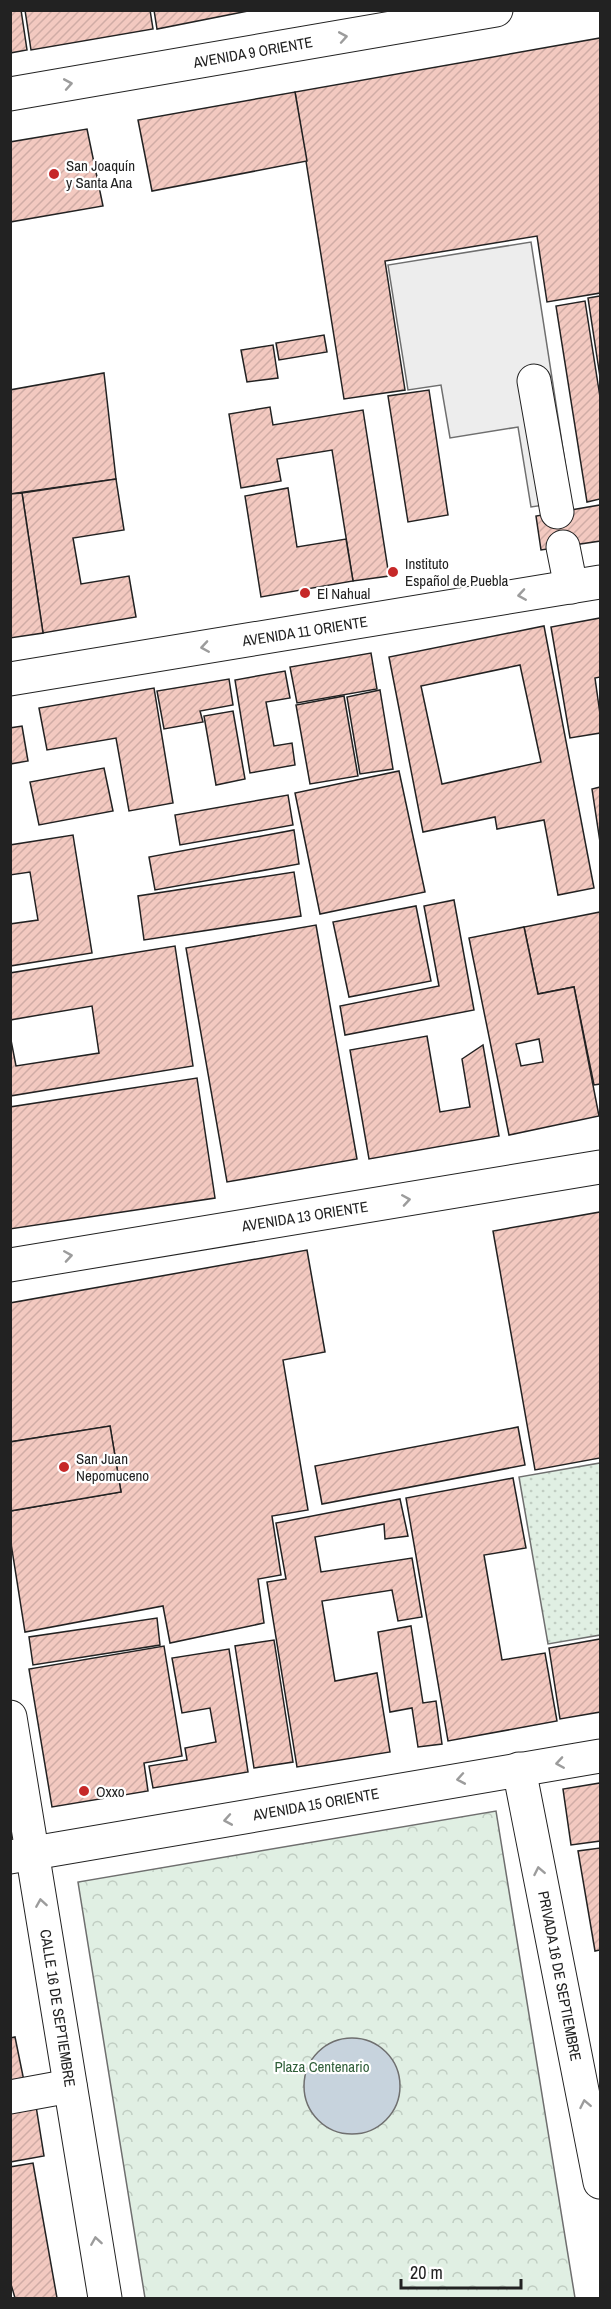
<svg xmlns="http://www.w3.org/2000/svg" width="611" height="2309" font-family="'Archivo Narrow',sans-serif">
<defs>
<pattern id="grass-dots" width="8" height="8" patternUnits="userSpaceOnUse" patternTransform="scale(1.5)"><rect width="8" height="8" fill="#e0efe3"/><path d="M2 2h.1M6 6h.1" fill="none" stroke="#c0cdc2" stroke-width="1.8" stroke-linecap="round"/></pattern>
<pattern id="forest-crowns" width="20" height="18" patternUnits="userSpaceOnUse" patternTransform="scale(1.5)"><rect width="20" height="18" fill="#e0efe3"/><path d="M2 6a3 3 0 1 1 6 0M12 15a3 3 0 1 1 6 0" fill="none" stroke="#c0cdc2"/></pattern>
<pattern id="building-hatch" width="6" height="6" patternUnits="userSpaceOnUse" patternTransform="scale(1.5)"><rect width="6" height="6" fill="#f3c9c0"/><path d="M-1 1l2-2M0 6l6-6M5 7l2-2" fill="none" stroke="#d0aca5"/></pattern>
</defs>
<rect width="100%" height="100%" fill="#fff"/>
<polygon fill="url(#grass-dots)" stroke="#6f6f6f" stroke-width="1.5" points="600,1463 600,1635 548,1644 519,1477"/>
<polygon fill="url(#forest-crowns)" stroke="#6f6f6f" stroke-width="1.5" points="496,1811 575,2298 145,2298 78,1882"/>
<polygon fill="#ededed" stroke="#6f6f6f" stroke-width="1.5" points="531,242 571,501 531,507 518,427 450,438 441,385 408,390 388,265"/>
<circle fill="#c7d3dd" stroke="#6f6f6f" stroke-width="1.5" cx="352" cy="2086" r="48"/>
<g fill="url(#building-hatch)" stroke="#222" stroke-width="1.5" fill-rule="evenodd">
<polygon points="10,10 21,10 27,50 10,53"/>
<polygon points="25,10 150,10 153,29 31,50"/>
<polygon points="154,10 253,10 157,29"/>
<polygon points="600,38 600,293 547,302 537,236 385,261 405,390 344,399 295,92"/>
<polygon points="295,92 307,161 152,191 138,120"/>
<polygon points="87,129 103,206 10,222 10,142"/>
<polygon points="600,296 600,377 588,298"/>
<polygon points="585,301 600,397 600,499 587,502 556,306"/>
<polygon points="324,335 327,352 279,360 276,343"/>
<polygon points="273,345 278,378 247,382 241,350"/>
<polygon points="104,373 116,479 10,494 10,390"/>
<polygon points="429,390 448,515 408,522 388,396"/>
<polygon points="270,407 273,425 363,410 389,576 353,581 332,450 277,459 281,481 241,488 229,414"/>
<polygon points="116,479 124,530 73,538 81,584 129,576 136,617 43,633 22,493"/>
<polygon points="288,488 297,547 346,539 353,581 261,597 245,496"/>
<polygon points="22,493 43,633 10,638 10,494"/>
<polygon points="600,505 600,541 541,550 536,516"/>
<polygon points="600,618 600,677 595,678 600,714 600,733 570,738 551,627"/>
<path d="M544 626 594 888 558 895 544 820 497 829 495 817 423 832 389 657ZM520 665 541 762 442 784 421 686Z"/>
<polygon points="371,653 377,689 297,703 290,667"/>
<polygon points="285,671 290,698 266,702 274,746 292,743 295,765 250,773 235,680"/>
<polygon points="229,679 233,705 200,711 203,722 164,729 157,691"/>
<polygon points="154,688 173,803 129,811 116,738 47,750 39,708"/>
<polygon points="380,690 393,769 360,774 347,697"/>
<polygon points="344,696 358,776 310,784 296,705"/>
<polygon points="233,711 245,779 216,785 204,716"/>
<polygon points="22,726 28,761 10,764 10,728"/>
<polygon points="104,768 113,811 39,825 30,782"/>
<polygon points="399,771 425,892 320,914 295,793"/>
<polygon points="600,787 600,842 592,789"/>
<polygon points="288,795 293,825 180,845 175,815"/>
<polygon points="294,830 299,864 155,890 149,857"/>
<polygon points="73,835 92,953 10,966 10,924 38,920 30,872 10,875 10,845"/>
<polygon points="294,872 301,916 144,940 138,896"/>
<polygon points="454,900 474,1010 345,1035 340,1006 439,986 424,906"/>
<polygon points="416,906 431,981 349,997 333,922"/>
<polygon points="600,912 600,1084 594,1085 574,987 538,994 524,927"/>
<polygon points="316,925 357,1159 227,1182 186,948"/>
<path d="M524 927 538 994 574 987 599 1116 509 1135 469 938ZM539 1039 543 1062 521 1066 516 1044Z"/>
<polygon points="175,946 193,1066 10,1096 10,1035 16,1066 99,1053 92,1006 10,1020 10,973"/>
<polygon points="427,1036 440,1112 470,1107 462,1059 483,1045 499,1136 369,1159 350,1050"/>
<polygon points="197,1078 215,1198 10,1229 10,1107"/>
<polygon points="600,1212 600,1458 535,1470 493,1231"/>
<polygon points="307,1250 325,1352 283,1360 308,1510 272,1516 281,1575 258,1579 264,1623 170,1643 163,1606 25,1632 10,1537 10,1511 121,1492 110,1426 10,1442 10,1303"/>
<polygon points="110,1426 121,1492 10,1511 10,1442"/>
<polygon points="518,1427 525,1465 322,1504 315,1466"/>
<polygon points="513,1478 526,1548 484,1555 502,1660 545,1653 557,1721 448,1741 406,1498"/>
<polygon points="400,1499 408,1536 385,1539 384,1524 315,1537 321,1572 412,1558 422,1617 398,1621 392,1590 322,1601 335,1681 377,1673 390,1752 297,1767 267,1582 286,1579 276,1523"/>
<polygon points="157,1618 160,1645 33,1665 29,1637"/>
<polygon points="411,1626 423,1703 436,1701 442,1744 418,1747 412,1708 390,1712 378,1632"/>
<polygon points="600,1639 600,1712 560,1719 549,1648"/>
<polygon points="274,1640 293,1762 254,1768 235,1646"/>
<polygon points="164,1646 182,1756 144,1763 148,1791 52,1807 29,1669"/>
<polygon points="229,1649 248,1772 153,1788 149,1766 187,1760 185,1748 216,1742 210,1708 182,1713 172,1658"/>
<polygon points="600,1783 600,1841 571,1845 563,1789"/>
<polygon points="600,1848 600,1950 595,1951 578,1851"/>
<polygon points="15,2037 24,2081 10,2083 10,2038"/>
<polygon points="36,2106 44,2156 10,2162 10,2111"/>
<polygon points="33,2163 57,2298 15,2298 10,2281 10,2167"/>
</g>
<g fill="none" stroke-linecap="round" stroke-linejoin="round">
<g stroke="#222" stroke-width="35">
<g id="minor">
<polyline points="10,94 496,10"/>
<polyline points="534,381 557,512"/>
<polyline points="563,547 571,587"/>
<polyline points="10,679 600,582"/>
<polyline points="10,1265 600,1167"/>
<polyline points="10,1717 105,2298"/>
<polyline points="519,1769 600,2182"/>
<polyline points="10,1857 600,1756"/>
<polyline points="10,2097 70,2086"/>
</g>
</g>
<use href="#minor" stroke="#fff" stroke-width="33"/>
</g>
<defs><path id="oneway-chevron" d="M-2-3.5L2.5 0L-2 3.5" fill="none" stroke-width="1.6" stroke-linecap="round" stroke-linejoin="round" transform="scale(1.5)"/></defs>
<g stroke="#9c9c9c">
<use href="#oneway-chevron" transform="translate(343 37) rotate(-10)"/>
<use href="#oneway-chevron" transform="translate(68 84) rotate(-10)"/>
<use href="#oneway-chevron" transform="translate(522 595) rotate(171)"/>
<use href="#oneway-chevron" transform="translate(205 647) rotate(171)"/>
<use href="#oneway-chevron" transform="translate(406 1200) rotate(-9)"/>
<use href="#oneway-chevron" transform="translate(68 1256) rotate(-9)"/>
<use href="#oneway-chevron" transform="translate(560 1763) rotate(171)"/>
<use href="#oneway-chevron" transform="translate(461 1779) rotate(170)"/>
<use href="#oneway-chevron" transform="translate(228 1820) rotate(170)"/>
<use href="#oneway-chevron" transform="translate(539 1871) rotate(-101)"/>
<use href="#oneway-chevron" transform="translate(41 1903) rotate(-99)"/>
<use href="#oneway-chevron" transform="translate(585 2104) rotate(-101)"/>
<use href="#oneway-chevron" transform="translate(96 2241) rotate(-99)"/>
</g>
<g fill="#c62828" stroke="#fff" stroke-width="2">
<circle cx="54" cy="174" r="6"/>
<circle cx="393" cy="572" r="6"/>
<circle cx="305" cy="593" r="6"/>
<circle cx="64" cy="1467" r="6"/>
<circle cx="84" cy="1791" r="6"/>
</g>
<g text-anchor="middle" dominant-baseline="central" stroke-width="4.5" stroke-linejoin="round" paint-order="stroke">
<g font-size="15" fill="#222" stroke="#fff">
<text transform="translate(253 52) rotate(-10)">AVENIDA 9 ORIENTE</text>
<text transform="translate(305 631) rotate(-9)">AVENIDA 11 ORIENTE</text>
<text transform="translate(305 1216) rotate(-9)">AVENIDA 13 ORIENTE</text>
<text transform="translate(316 1804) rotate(-10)">AVENIDA 15 ORIENTE</text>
<text transform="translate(560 1976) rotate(79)">PRIVADA 16 DE SEPTIEMBRE</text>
<text transform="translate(58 2008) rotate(81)">CALLE 16 DE SEPTIEMBRE</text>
</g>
<g font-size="15" fill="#222" stroke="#fff" text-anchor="start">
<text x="66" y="165">San Joaquín<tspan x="66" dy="17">y Santa Ana</tspan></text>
<text x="405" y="563">Instituto<tspan x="405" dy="17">Español de Puebla</tspan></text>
<text x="317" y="593">El Nahual</text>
<text x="76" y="1458">San Juan<tspan x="76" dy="17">Nepomuceno</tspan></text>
<text x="96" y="1791">Oxxo</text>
</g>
<g font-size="15" fill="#2f5e38" stroke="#fff">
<text x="322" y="2066">Plaza Centenario</text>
</g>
</g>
<rect width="611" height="2309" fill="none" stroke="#222222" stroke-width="24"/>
<path d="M401 2279v9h120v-9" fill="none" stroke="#222222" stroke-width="3"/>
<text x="410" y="2279" font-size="18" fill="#222222" stroke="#ffffff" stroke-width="4.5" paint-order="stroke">20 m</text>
</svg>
